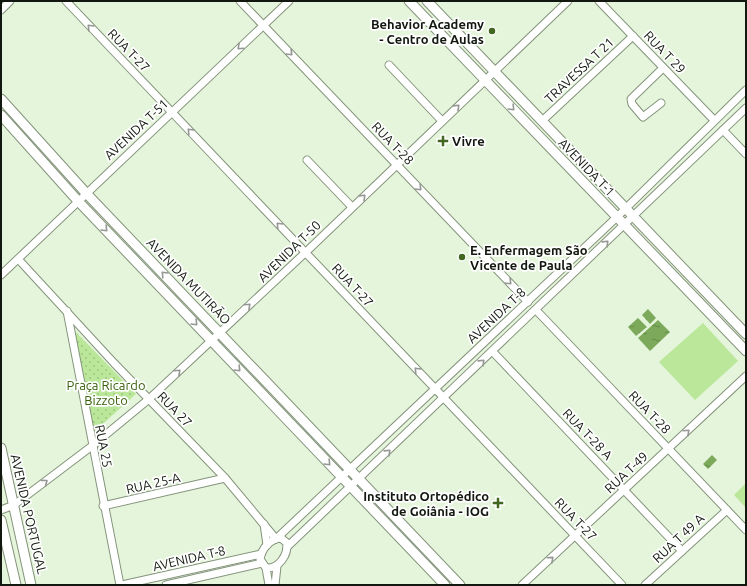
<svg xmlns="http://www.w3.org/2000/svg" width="747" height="586" font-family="Ubuntu,sans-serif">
<defs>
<pattern id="park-dots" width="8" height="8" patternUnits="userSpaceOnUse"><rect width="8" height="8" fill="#bae799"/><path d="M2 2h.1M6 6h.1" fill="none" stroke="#9fc583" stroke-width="1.8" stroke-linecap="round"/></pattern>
<pattern id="water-ripples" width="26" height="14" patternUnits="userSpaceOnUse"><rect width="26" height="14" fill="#7da95b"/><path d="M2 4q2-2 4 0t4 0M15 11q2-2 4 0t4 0" fill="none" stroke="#65894a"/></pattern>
</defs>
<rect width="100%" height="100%" fill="#e5f5db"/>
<polygon fill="url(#park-dots)" points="70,326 136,394 94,432"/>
<g fill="#bae799">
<polygon points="703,323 738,361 695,400 659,362"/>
<polygon points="746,483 746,508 734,495"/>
</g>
<g fill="url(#water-ripples)">
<polygon points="648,309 656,318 650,324 642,315"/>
<polygon points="638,318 647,327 636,336 628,327"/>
<polygon points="658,320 670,332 650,351 638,338"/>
<polygon points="712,455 717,460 708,469 703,464"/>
</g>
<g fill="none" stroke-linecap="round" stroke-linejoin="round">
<g stroke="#84937b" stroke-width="9">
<g id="minor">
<polyline points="66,1 622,585"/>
<polyline points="240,1 528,302"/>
<polyline points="599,1 714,120"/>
<polyline points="1,10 10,1"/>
<polyline points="389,65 442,121"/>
<polyline points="661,103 643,117 632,104 631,99 663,68"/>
<polyline points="542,121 633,36"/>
<polyline points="723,130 746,154"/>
<polyline points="307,160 352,207"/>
<polyline points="19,260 114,363 225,478 276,539"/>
<polyline points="1,275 289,1"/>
<polyline points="536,310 746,530"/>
<polyline points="67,311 120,585"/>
<polyline points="493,352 682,551"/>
<polyline points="103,506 225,478"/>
<polyline points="1,510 14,505 92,446 149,399 306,252 568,1"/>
<polyline points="264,524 267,545"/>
<polyline points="277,538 617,217 746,90"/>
<path d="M281 538 287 543C288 555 279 569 266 568L260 559C262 548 270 539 281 538Z"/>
<polyline points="287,547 746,108"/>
<polyline points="266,568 269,585"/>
<polyline points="122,585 261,554"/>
<polyline points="166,585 262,563"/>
<polyline points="275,585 277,566"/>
<polyline points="522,585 746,376"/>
<polyline points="645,585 727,510"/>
</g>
</g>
<g stroke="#84937b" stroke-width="11">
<g id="major">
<polyline points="409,1 746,351"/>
<polyline points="427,1 746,334"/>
<polyline points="1,99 86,193 460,585"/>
<polyline points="1,115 78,201 445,585"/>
<polyline points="1,448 31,585"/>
<polyline points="1,520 16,585"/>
</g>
</g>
<use href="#minor" stroke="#fff" stroke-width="7"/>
<use href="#major" stroke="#fff" stroke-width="9"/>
</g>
<defs><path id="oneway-chevron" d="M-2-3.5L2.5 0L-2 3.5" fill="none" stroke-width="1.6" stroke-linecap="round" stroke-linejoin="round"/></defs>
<g stroke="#949793">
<use href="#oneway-chevron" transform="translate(90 27) rotate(-134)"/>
<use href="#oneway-chevron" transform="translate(240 47) rotate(137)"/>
<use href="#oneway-chevron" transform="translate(290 53) rotate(46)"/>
<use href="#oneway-chevron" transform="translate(457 107) rotate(-44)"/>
<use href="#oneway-chevron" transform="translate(512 108) rotate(46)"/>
<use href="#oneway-chevron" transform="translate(190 131) rotate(-134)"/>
<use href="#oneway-chevron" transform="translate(419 188) rotate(46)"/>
<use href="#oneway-chevron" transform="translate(363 197) rotate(-44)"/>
<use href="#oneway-chevron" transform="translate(279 225) rotate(-134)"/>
<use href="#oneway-chevron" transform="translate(105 229) rotate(46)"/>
<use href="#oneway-chevron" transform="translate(606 243) rotate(-44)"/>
<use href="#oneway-chevron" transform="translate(164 274) rotate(-134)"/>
<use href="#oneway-chevron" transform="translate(509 282) rotate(46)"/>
<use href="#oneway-chevron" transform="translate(248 306) rotate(-43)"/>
<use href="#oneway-chevron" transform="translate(195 323) rotate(46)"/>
<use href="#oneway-chevron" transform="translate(482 362) rotate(-44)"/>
<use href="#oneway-chevron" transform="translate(238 369) rotate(46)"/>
<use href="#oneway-chevron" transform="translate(417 370) rotate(-133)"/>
<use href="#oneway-chevron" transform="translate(178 372) rotate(-43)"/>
<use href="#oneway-chevron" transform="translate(687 432) rotate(-43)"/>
<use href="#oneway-chevron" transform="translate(388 452) rotate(-44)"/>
<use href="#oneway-chevron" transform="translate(328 463) rotate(46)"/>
<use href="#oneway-chevron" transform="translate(45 482) rotate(-37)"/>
<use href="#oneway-chevron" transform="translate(551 559) rotate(-42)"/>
</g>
<g fill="#426720" stroke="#fff" stroke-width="1.5">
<circle cx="492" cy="31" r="4"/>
<path d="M441 135h4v4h4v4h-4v4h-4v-4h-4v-4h4z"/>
<circle cx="462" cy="257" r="4"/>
<path d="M496 497h4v4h4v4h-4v4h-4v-4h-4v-4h4z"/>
</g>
<g text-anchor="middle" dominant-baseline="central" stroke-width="3.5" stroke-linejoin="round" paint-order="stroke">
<g font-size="13" font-weight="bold" fill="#12180f" stroke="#fff" text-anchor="end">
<text x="484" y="24">Behavior Academy<tspan x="484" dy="15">- Centro de Aulas</tspan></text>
<text x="452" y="141" text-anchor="start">Vivre</text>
<text x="470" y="250" text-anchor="start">E. Enfermagem São<tspan x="470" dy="15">Vicente de Paula</tspan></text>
<text x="489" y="496">Instituto Ortopédico<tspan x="489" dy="15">de Goiânia - IOG</tspan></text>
</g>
<g font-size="13" fill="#12180f" stroke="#fff">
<text transform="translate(129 50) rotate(46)">RUA T-27</text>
<text transform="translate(665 52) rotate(46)">RUA T 29</text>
<text transform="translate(579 70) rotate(-43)">TRAVESSA T 21</text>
<text transform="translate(136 129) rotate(-43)">AVENIDA T-51</text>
<text transform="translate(393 143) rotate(46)">RUA T-28</text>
<text transform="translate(587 167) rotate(46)">AVENIDA T-1</text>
<text transform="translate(289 251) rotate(-44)">AVENIDA T-50</text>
<text transform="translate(189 281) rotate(46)">AVENIDA MUTIRÃO</text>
<text transform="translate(353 285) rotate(47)">RUA T-27</text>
<text transform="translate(496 315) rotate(-43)">AVENIDA T-8</text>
<text transform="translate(175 409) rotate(46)">RUA 27</text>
<text transform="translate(650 412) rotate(46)">RUA T-28</text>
<text transform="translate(588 434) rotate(46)">RUA T-28 A</text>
<text transform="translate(104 446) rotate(79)">RUA 25</text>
<text transform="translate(626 472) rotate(-43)">RUA T-49</text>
<text transform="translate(153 483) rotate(-13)">RUA 25-A</text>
<text transform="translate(29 514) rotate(77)">AVENIDA PORTUGAL</text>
<text transform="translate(576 519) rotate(46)">RUA T-27</text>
<text transform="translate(678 538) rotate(-43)">RUA T 49 A</text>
<text transform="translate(189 558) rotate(-13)">AVENIDA T-8</text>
</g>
<g font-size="13" fill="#3a620e" stroke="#fff">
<text x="106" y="385">Praça Ricardo<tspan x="106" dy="15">Bizzoto</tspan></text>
</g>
</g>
<rect width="747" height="586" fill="none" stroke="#12180f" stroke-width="4"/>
</svg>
